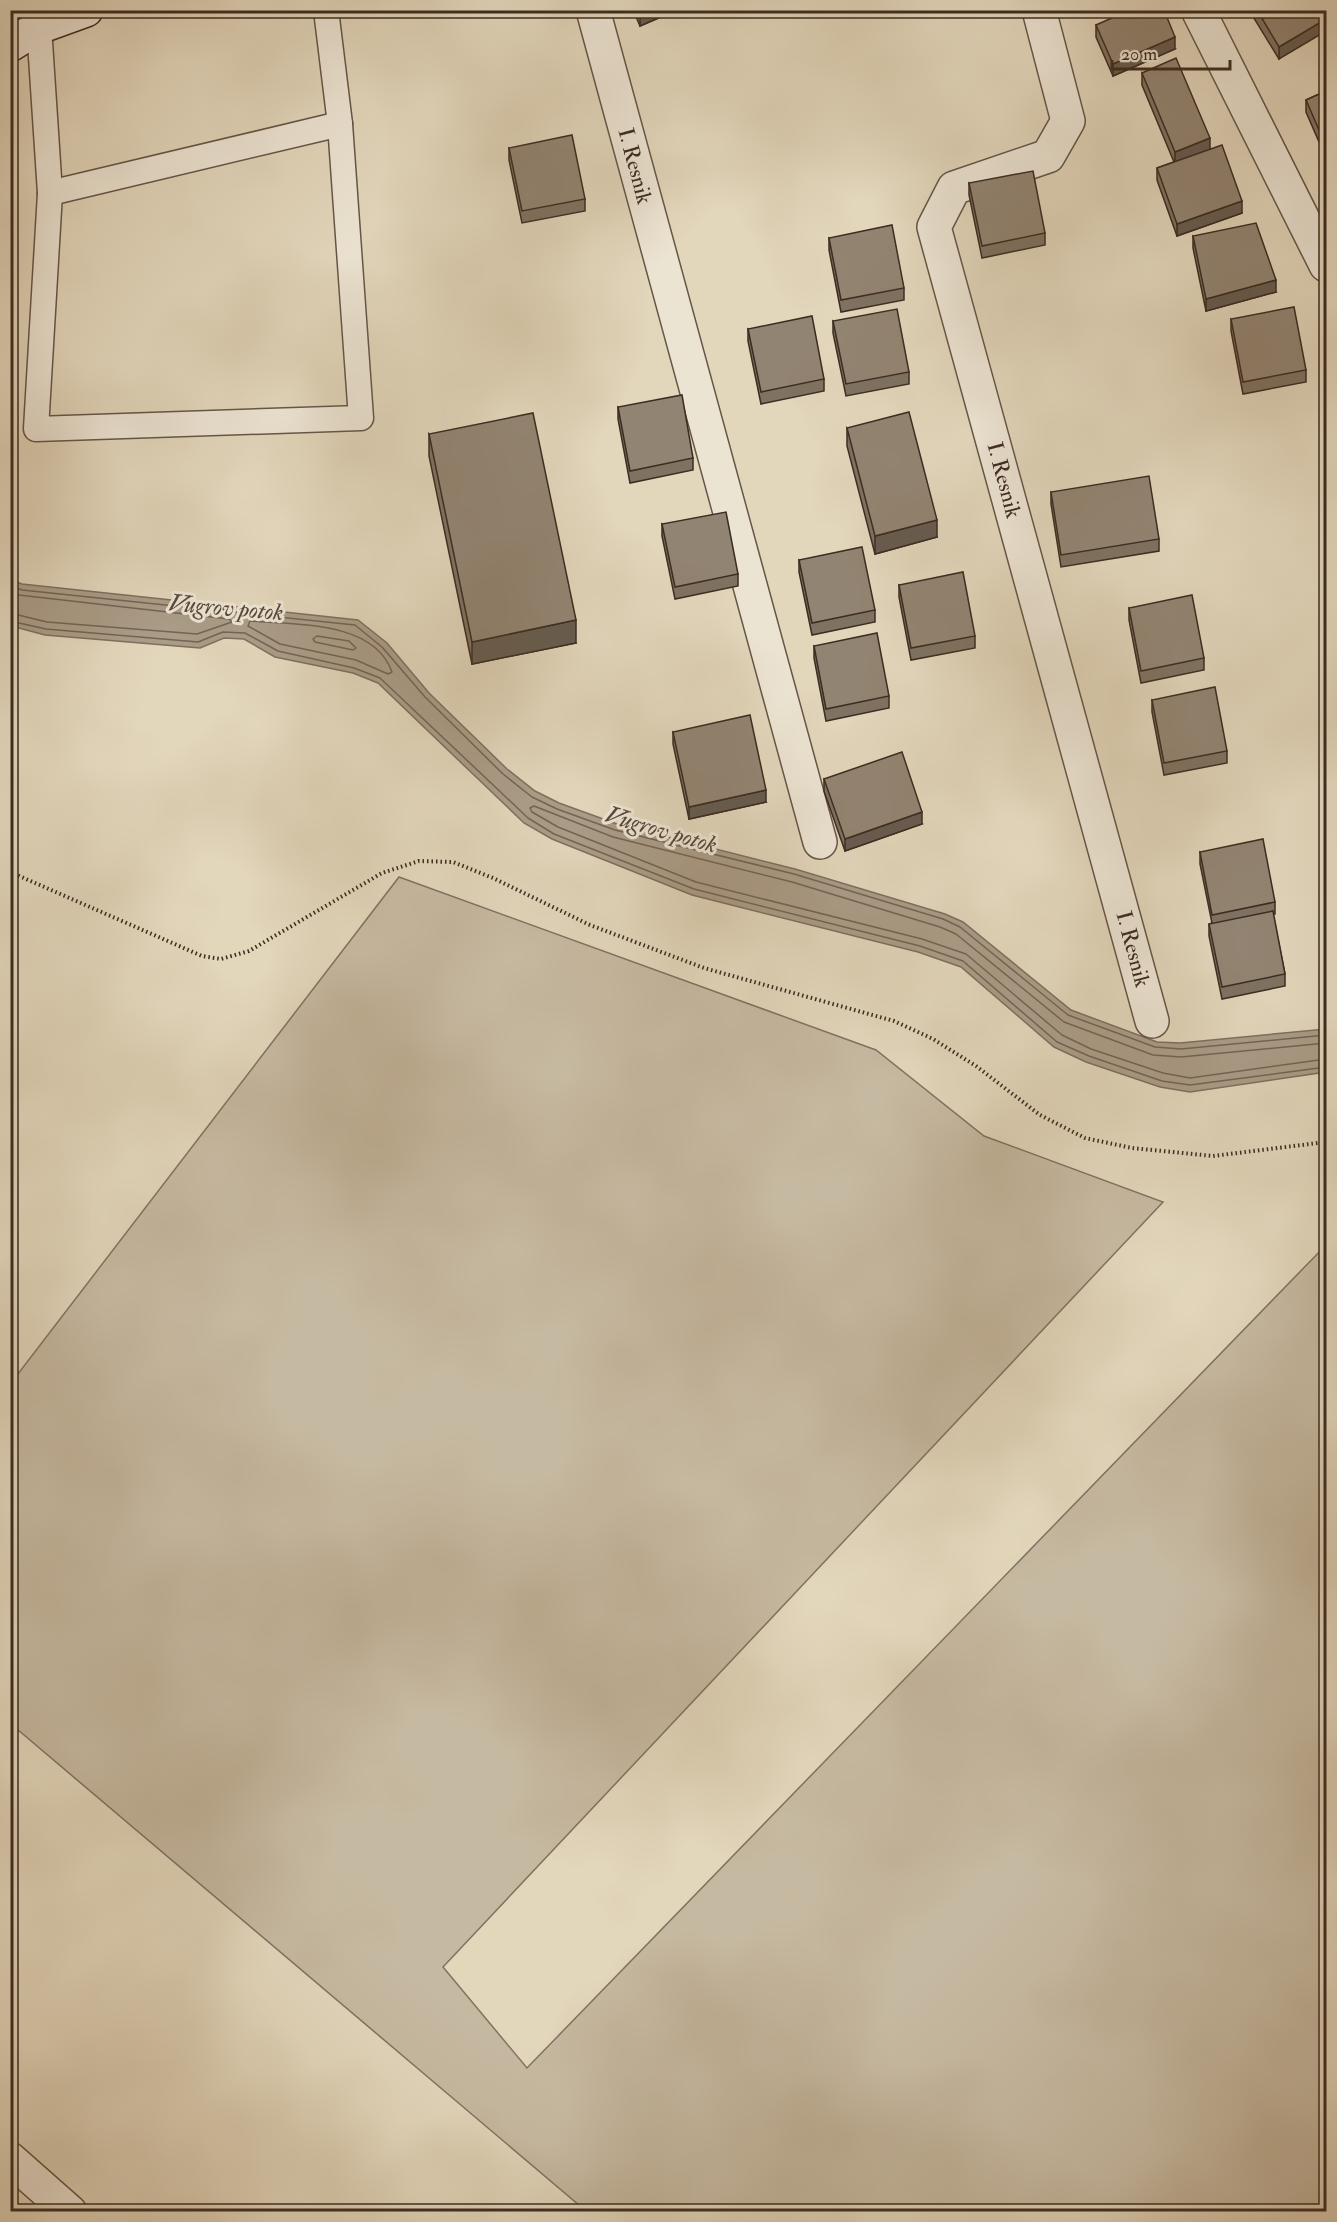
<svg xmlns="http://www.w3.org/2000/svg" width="1337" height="2222" font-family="'IM FELL Double Pica',serif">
<rect width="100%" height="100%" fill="#e2d6bb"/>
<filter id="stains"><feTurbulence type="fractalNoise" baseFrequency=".00333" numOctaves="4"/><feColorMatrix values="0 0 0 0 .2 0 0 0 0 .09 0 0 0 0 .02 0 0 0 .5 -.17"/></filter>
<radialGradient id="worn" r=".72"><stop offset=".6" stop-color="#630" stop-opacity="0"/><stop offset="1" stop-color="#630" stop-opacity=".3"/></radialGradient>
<polygon fill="#c6b9a1" stroke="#817262" stroke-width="1.5" points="399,877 876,1050 984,1136 1163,1202 443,1967 527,2068 1326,1245 1326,2211 586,2211 11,1724 11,1383"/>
<polygon fill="#aa9c87" stroke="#7e6f5f" stroke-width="1.5" points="10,580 22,584 358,620 387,643 429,693 507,769 535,791 559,803 617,824 795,869 945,914 963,922 1071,1010 1157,1042 1180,1043 1326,1029 1326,1072 1190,1092 1160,1087 1086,1062 1054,1047 961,967 918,952 692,895 552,839 524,823 378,683 353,673 275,657 244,639 224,638 200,648 45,635 11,626"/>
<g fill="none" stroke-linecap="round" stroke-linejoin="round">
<g stroke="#736454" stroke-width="1.5">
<polyline points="10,586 22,590 355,625 382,647 425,697 503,774 532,797 557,809 615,830 794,874 943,919 960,927 1068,1015 1155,1047 1181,1049 1326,1035"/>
<polyline points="10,594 229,619 232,622 197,634 47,622 10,613"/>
<polyline points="10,621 46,629 198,642 223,632 245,633 278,651 354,668 380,678 528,818 554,834 694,889 920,946 963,961 1057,1042 1089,1056 1162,1081 1190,1085 1326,1067"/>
<path d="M250 621C294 625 374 620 392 672L388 674 356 660 280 644 248 626Z"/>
<polygon points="317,636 349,641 356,648 353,650 315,642 313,639"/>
<polyline points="1326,1043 1181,1057 1153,1055 1064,1022 956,934 940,927 792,882 613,837 534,806 530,808 532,812 558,827 696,882 922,939 966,954 1062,1035 1091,1049 1163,1073 1190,1078 1326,1059"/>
</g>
<g stroke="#665648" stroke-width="27">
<g id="lane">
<polyline points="39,27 50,193 36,429 361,418 340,124 326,10"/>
<polyline points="50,193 340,124"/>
</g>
</g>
<g stroke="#665648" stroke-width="36">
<g id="street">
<polyline points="593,10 820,842"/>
<polyline points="1039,10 1068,121 1048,156 954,188 934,227 1152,1021"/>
<polyline points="1198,10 1326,265"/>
<polyline points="10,2159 70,2212"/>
</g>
</g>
<g stroke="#3c2c22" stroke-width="36">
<polyline id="secondary" points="10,45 39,27 86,10"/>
</g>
<polyline stroke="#3c2c22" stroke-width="4" stroke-dasharray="1.5 3" stroke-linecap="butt" points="10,872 202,956 221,959 249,951 382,873 419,861 453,862 493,878 590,925 704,968 894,1021 933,1039 976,1066 1040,1115 1085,1138 1132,1148 1213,1156 1326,1142"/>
<use href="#lane" stroke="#ece4d3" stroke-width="24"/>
<use href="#street" stroke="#ece4d3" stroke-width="33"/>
<use href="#secondary" stroke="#ece4d3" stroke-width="33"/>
</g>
<g fill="#7e7262" stroke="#3c2c22" stroke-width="1.5">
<polygon points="633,10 677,10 640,26"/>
<polygon points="1249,10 1326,10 1279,59"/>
<polygon points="1096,25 1175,49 1113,76 1096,37"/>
<polygon points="1142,73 1210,149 1242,213 1177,236 1157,180 1157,168 1174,162 1142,85"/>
<polygon points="1326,91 1326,158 1306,112 1306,100"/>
<polygon points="509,148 585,199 585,211 522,223 509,160"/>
<polygon points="969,183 1045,233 1045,245 982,258 969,195"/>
<polygon points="1193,236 1276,292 1206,311 1193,248"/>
<polygon points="829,238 904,288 904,300 841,312 829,250"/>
<polygon points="1231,319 1306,370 1306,382 1243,394 1231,331"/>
<polygon points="833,321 909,372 909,384 846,396 833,333"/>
<polygon points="748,329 824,379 824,391 761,404 748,341"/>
<polygon points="618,407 693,458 693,470 630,483 618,419"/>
<polygon points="847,428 937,537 875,554 847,446"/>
<polygon points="429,434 576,643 472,664 429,456"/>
<polygon points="1051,492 1159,539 1159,551 1061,567 1051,504"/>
<polygon points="662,524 738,574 738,586 675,599 662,536"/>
<polygon points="1325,539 1326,539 1326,561 1325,551"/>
<polygon points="799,560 875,610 875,622 812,635 799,572"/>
<polygon points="899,585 975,636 975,648 911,660 899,597"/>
<polygon points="1129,608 1204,658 1204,670 1141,683 1129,620"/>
<polygon points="814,646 889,696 889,708 826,721 814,658"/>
<polygon points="1152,700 1227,751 1227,763 1164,775 1152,712"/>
<polygon points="673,732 766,802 689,819 673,744"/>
<polygon points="824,779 922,824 845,851 824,791"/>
<polygon points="1200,852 1275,902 1275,914 1273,914 1285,974 1285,986 1222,999 1209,936 1209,924 1212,923 1200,864"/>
</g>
<g fill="#665c50" stroke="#3c2c22" stroke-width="1.5">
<polygon points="649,10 677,10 640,26 640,14"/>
<polygon points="1326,19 1326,31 1279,59 1279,47"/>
<polygon points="1175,37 1175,49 1113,76 1113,64"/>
<polygon points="1210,138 1210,150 1175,164 1175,152"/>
<polygon points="1242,201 1242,213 1177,236 1177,224"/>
<polygon points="1276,280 1276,292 1206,311 1206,299"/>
<polygon points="937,520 937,537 875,554 875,536"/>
<polygon points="576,620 576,643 472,664 472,642"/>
<polygon points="766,790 766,802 689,819 689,807"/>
<polygon points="922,812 922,824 845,851 845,839"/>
</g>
<g fill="#928472" stroke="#3c2c22" stroke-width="1.5">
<polygon points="639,10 649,10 640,14"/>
<polygon points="1130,10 1164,10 1175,37 1113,64 1096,25"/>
<polygon points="1257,10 1326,10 1326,19 1279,47"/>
<polygon points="1176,58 1210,138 1175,152 1142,73"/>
<polygon points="1326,91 1326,146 1306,100"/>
<polygon points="572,135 585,199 522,211 509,148"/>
<polygon points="1222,145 1242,201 1177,224 1157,168"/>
<polygon points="1033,171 1045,233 982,246 969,183"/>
<polygon points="1256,223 1276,280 1206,299 1193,236"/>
<polygon points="892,225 904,288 841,300 829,238"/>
<polygon points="1294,307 1306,370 1243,382 1231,319"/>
<polygon points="897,309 909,372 846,384 833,321"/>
<polygon points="812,316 824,379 761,392 748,329"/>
<polygon points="682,395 693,458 630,471 618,407"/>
<polygon points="909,412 937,520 875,536 847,428"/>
<polygon points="533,413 576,620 472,642 429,434"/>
<polygon points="1149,476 1159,539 1061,555 1051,492"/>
<polygon points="726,512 738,574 675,587 662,524"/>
<polygon points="862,547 875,610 812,623 799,560"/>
<polygon points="963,572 975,636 911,648 899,585"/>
<polygon points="1192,595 1204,658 1141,671 1129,608"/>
<polygon points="877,633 889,696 826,709 814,646"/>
<polygon points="1215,687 1227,751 1164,763 1152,700"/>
<polygon points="750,715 766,790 689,807 673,732"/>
<polygon points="902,752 922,812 845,839 824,779"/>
<polygon points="1263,839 1275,902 1212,915 1200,852"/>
<polygon points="1273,911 1285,974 1222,987 1209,924"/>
</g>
<g text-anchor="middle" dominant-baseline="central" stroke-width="6" stroke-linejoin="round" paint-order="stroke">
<g font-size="22" fill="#3c2c22" stroke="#ece4d3">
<text transform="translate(635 166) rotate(75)">I. Resnik</text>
<text transform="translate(1004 480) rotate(75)">I. Resnik</text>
<text transform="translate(1133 949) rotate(75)">I. Resnik</text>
</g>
<g font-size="24" font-style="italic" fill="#58483b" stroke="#ece4d3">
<text transform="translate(226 608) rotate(5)">Vugrov potok</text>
<text transform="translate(661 830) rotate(16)">Vugrov potok</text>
</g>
</g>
<rect width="1337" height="2222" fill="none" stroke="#e2d6bb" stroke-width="36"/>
<rect x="12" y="12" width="1313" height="2198" fill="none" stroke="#3c2c22" stroke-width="3"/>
<rect x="18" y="18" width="1301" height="2186" fill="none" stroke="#3c2c22" stroke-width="1.5"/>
<path d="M1112 60v9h118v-9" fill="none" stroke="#3c2c22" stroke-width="3"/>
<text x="1121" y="60" font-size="18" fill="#3c2c22" stroke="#ece4d3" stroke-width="4.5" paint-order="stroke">20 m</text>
<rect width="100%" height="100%" filter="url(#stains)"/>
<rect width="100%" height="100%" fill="url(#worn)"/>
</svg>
